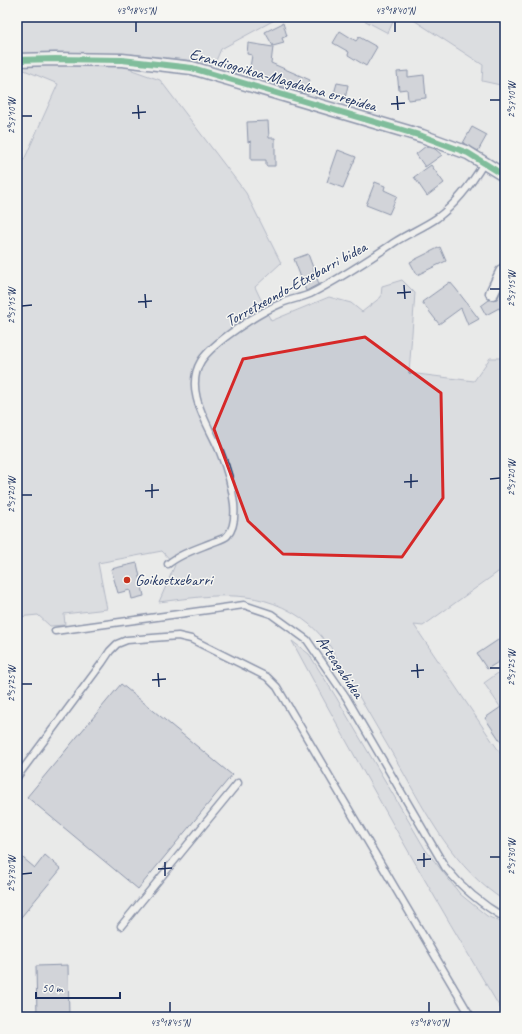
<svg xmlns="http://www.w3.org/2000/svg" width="522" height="1034" font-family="Caveat,sans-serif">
<rect width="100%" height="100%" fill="#e9eae9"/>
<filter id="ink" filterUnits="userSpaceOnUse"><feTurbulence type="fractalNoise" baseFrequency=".025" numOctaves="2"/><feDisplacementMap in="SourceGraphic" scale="8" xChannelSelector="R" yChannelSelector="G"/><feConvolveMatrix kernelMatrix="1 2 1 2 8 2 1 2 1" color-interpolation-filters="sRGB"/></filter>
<g filter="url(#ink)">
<g fill="#caced5" stroke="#727e9a">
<path d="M17 17H280L221 49 215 63 131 54 132 70 160 80 246 193 281 263 255 287 271 321 329 297 351 303 362 312 381 297 382 286 402 280 415 293 409 373 474 381 490 358H505V567L423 626 414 625 505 760V901C454 869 428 816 399 765 376 726 353 686 330 646 323 639 317 630 309 624 263 586 213 595 159 602L175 565 162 551 98 563 107 609 64 614 65 625 50 626 38 615 17 617V157L24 160 58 84 17 67Z"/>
<polygon points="358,17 395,17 388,33"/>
<polygon points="409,17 505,17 505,86 482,81 483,65"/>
<path d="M292 641 309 654 336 697 425 849 460 894 487 916 505 924V1016C431 893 360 768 292 641Z"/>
<polygon points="505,668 505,714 484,683"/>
</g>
<g fill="#b6bbc6" stroke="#1b2f5e">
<polygon points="283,23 287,36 282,38 284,43 273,46 265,32"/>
<polygon points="340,31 356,41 359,37 377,47 366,66 348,55 349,52 333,43"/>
<polygon points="248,43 273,47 271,63 310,80 304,93 276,85 266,77 249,74 252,55 247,54"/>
<polygon points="408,71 408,77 424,75 426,98 408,100 407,89 399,90 397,72"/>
<polygon points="337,83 348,85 345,99 333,97"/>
<polygon points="268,121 269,138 275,138 275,166 266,166 266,160 251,160 251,141 248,142 247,122"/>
<polygon points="472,127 487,135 478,151 463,143"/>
<polygon points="426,146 435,149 442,155 425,167 416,154"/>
<polygon points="338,150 356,157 343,188 327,182"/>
<polygon points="431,165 444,183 427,196 414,177"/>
<polygon points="375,182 385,186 384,190 397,196 389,214 366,205"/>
<polygon points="440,247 446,261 417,275 410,262"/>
<polygon points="308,254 319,284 306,291 294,259"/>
<polygon points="450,282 456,289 479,319 468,325 461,308 439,324 422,302"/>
<polygon points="505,288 505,317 499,308 486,315 481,306 489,300 497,299 501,291"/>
<polygon points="137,563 144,596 132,599 130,590 118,593 111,569"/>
<polygon points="501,638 505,644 505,658 487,669 477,654"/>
<polygon points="121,684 232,775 138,889 27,797"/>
<polygon points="501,707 505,713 505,748 485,718"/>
<polygon points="17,853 35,868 45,855 61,869 17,922"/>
<polygon points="68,965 69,1017 37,1017 36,966"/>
</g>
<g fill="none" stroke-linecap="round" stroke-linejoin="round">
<g stroke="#1b2f5e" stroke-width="9">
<g id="lane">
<path d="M168 564C180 554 196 549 211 543 215 541 224 539 227 536 235 528 235 515 234 504 232 486 227 469 220 452 209 425 183 391 201 361 213 342 260 312 282 303 291 299 301 298 310 294 340 279 368 260 395 242 409 233 424 227 437 218 457 203 472 183 484 163"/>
<path d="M55 631 244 605 271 614 307 640 346 697 445 867C462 888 481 904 505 918"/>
<polyline points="17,777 102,663 110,651 117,644 127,640 178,636 191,639 267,677 277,687 471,1017"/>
<polyline points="121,926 238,783"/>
</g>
</g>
<g stroke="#1b2f5e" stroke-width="15">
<g id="street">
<polyline points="17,60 55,59 122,60 192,68 422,136 468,153 505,176"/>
<polyline points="492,293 502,272 505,269"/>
</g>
</g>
<use href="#lane" stroke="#f6f6f2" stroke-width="6"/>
<use href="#street" stroke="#f6f6f2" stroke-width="12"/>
<g stroke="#f6f6f2" stroke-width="8">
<polyline id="cycleway" points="17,60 55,59 122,60 192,68 422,136 468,153 505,176"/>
</g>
<use href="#cycleway" stroke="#00873e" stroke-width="6"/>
</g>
</g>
<path d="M0 0H522V1034H0ZM365 337 441 393 443 498 402 557 283 554 248 521 214 429 243 359Z" fill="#e9eae9" fill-opacity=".55" fill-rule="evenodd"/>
<path fill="none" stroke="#d62828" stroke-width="3" stroke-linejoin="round" d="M365 337 441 393 443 498 402 557 283 554 248 521 214 429 243 359Z"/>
<path fill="none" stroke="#1b2f5e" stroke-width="1.5" d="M136 22V32M395 22V32M397 96 398 110M490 100H500M391 104 405 103M138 105 139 119M132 113 146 112M22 116H32M404 285 405 299M490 289H500M397 293 411 292M145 294 146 308M138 302 152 301M22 306 32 305M411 474V488M490 479 500 478M404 482 418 481M152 484V498M145 491 159 490M22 495H32M417 664 418 678M490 668H500M411 671 424 670M158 673 159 687M152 680 166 679M22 684H32M424 853V867M490 857H500M417 860 431 859M165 862V876M158 869 172 868M22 874 32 873M170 1002V1012M429 1002V1012"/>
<circle fill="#c8321e" stroke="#f6f6f2" stroke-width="1.5" cx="127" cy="580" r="4"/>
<g text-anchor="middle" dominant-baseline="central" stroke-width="3" stroke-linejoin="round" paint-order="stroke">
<g font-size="16" fill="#1b2f5e" stroke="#f6f6f2">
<text transform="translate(283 80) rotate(16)">Erandiogoikoa-Magdalena errepidea</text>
<text transform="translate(296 284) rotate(-29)">Torretxeondo-Etxebarri bidea</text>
<text transform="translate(340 667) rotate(56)">Arteagabidea</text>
</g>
<g font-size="16" fill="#1b2f5e" stroke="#f6f6f2" text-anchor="start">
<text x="135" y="580">Goikoetxebarri</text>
</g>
</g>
<rect width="522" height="1034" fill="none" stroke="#f6f6f2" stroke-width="44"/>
<path d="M36 992v6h84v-6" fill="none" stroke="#1b2f5e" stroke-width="2"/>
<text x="42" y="992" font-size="12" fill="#1b2f5e" stroke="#f6f6f2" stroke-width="3" paint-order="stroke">50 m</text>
<rect x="22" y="22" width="478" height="990" fill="none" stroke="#1b2f5e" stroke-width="1.5"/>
<g font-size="10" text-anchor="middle" fill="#1b2f5e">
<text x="136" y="14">43°18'45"N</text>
<text x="395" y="14">43°18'40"N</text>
<text transform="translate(511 100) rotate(-90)" y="4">2°57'10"W</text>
<text transform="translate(11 116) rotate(-90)" y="4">2°57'10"W</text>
<text transform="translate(511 289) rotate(-90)" y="4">2°57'15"W</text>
<text transform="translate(11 306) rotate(-90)" y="4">2°57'15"W</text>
<text transform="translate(511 478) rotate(-90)" y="4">2°57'20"W</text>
<text transform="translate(11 495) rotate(-90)" y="4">2°57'20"W</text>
<text transform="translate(511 668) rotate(-90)" y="4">2°57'25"W</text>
<text transform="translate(11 684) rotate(-90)" y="4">2°57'25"W</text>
<text transform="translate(511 857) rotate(-90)" y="4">2°57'30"W</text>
<text transform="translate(11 874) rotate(-90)" y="4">2°57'30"W</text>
<text x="170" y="1026">43°18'45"N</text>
<text x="429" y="1026">43°18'40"N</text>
</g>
</svg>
